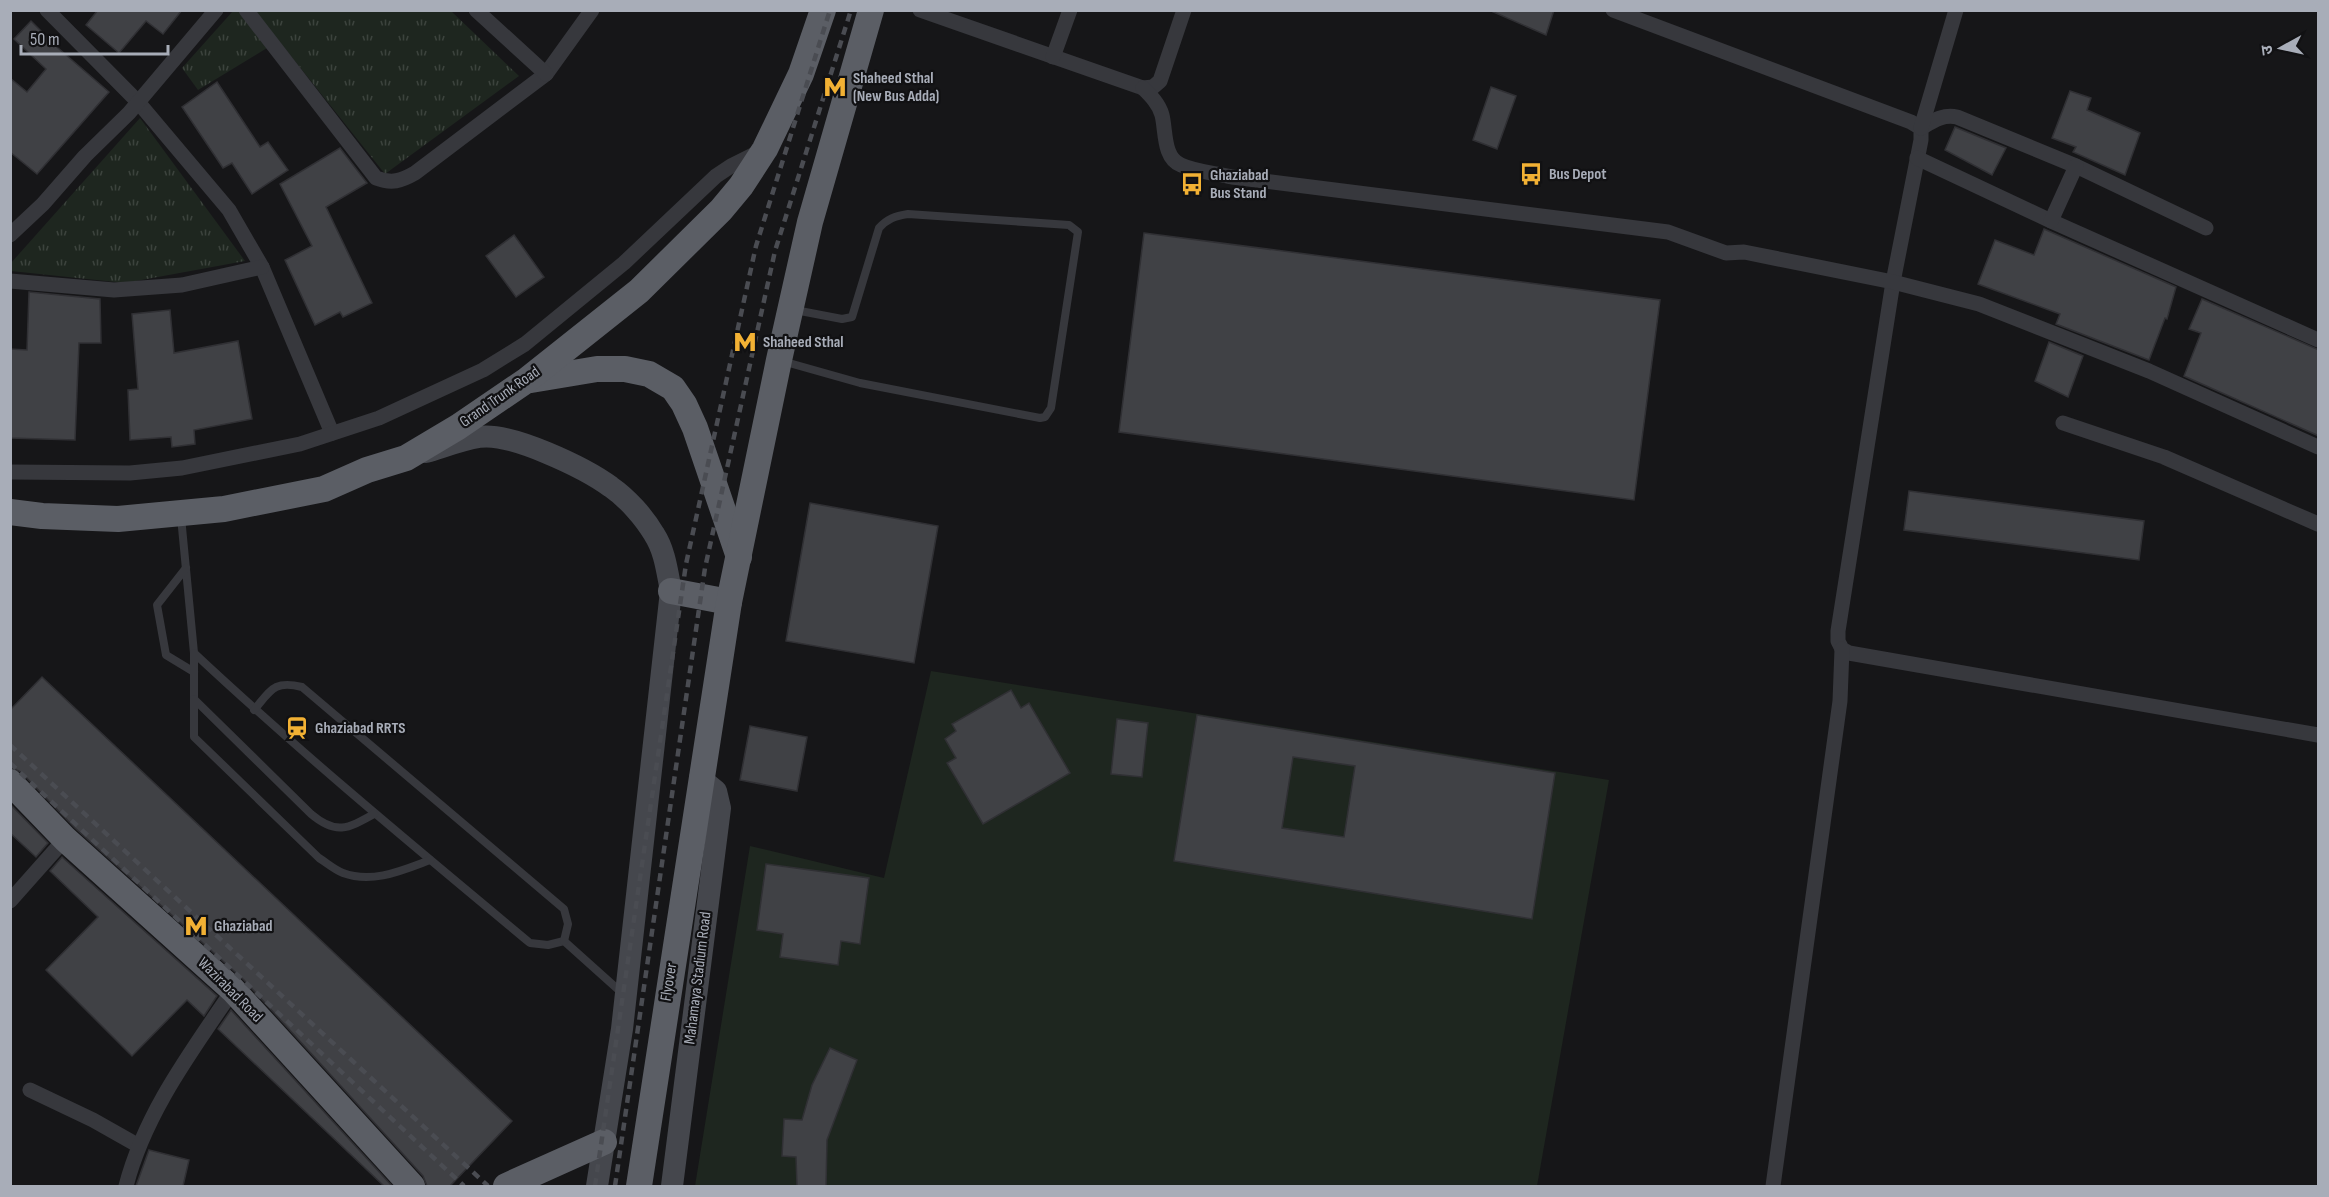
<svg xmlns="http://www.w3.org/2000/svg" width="2329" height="1197" font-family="'Sofia Sans Condensed','Noto Sans Devanagari',sans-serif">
<defs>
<pattern id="park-tufts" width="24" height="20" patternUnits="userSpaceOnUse" patternTransform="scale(1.5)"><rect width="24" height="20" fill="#1e261f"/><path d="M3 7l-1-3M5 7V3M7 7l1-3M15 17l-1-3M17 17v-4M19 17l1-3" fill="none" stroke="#3c433d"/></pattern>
</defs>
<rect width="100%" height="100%" fill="#161618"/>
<polygon fill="#1e261f" points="931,671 1609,780 1537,1186 695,1186 750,846 884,878"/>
<g fill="url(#park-tufts)">
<polygon points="233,11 240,11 267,48 198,90 182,68"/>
<polygon points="255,11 451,11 519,76 385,174"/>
<polygon points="140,118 245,261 125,283 11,271 11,263"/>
</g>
<g fill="#404145" stroke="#303034" stroke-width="1.5" fill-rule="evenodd">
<polygon points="98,10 182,10 163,34 146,21 119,53 86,25"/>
<polygon points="1489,10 1554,10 1546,35"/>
<polygon points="31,21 58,48 109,92 37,174 10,152 10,78 27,92 46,69 14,39"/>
<polygon points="217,82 260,147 268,142 288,170 252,194 232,163 223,168 182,107"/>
<polygon points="1491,87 1516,96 1497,149 1473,140"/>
<polygon points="2070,91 2091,98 2087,110 2140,133 2125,175 2073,152 2076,147 2052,138"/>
<polygon points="1955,127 2006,148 1992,175 1945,150"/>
<polygon points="340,148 367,183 326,207 372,303 343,317 340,312 315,325 285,260 312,246 280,184"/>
<polygon points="2044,229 2176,287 2167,319 2165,318 2149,360 2056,324 2060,314 1978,284 1995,240 2034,255"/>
<polygon points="1144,233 1660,300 1634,500 1119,432"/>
<polygon points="514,235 544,277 516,297 486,256"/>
<polygon points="29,292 100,299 101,343 79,343 75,440 10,438 10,349 27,350"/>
<polygon points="2202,299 2319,350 2319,436 2184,376 2201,333 2189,329"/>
<polygon points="170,310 174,353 238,341 252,419 194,430 195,444 172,447 171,437 130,440 128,390 138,389 132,314"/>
<polygon points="2049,342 2083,356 2068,397 2035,381"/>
<polygon points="1909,491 2144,521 2139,560 1904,530"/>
<polygon points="810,503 938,526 914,663 786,641"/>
<polygon points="42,677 512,1121 450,1186 427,1186 423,1176 244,980 75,828 21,772 10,767 10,710"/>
<polygon points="1011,690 1021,708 1029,703 1070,773 983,824 947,763 956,758 945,739 956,731 952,724"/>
<path d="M1197 715 1555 773 1532 919 1174 861ZM1293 757 1355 766 1344 837 1282 828Z"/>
<polygon points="1117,719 1148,723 1142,777 1111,774"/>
<polygon points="750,726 807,737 797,791 740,780"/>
<polygon points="10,804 48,843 36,857 10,833"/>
<polygon points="62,857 217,996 204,1016 187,1000 132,1056 46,970 98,917 50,871"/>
<polygon points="766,864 869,878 860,944 841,941 838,965 780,957 783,934 757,930"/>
<polygon points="231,1010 392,1186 384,1186 218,1029"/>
<polygon points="830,1048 857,1060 827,1140 826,1186 797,1186 796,1157 782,1156 784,1119 802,1120 812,1085"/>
<polygon points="149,1150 189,1160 183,1186 136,1186"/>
</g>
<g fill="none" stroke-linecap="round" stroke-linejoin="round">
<g stroke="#37383d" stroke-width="8">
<path d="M782 361 860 383 1040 418 1045 417 1051 408 1078 232 1069 225 908 214C895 216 887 219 879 228L852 317 842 319 795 310"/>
<path d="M181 517 194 653C302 754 416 848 530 943L548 945 564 941 622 993"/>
<polyline points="186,568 157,605 166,655 194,672"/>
<path d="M194 653V699L311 814C336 835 347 829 374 814"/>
<path d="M194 699V737L319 858C327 863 335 870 343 873 373 884 403 870 430 860"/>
<path d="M254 710C271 690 274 680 302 687L564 909 568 924 564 941"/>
</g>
<g stroke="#37383d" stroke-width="15">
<polyline points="47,10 138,102 229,210 262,267 332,433"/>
<path d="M246 10 376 178C392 184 401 181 415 173L546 74 592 10"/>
<polyline points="476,10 546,74"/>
<polyline points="920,10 1143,88 1153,87 1160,81 1184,10"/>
<polyline points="1613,10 1911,122 1921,128 1921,140 1893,282 1838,631 1838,641 1842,649 1849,653 2318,735"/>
<polyline points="1053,57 1070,10"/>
<path d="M1143 88C1151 96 1159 104 1162 115 1166 131 1163 158 1181 165 1196 172 1216 173 1232 177L1668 232 1726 253 1744 252 1893 282 1979 304 2149 371 2318 447"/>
<path d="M1921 128C1933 121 1943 114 1957 117L2076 166 2206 228"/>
<polyline points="1921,128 1956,10"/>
<polyline points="1917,158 2051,221 2318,340"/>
<polyline points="2051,221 2076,166"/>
<polyline points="10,235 43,204 85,156 129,113 216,10"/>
<polyline points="10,281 114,290 182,285 262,267"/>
<polyline points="2063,423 2164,457 2318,524"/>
<polyline points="10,472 130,473 182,468 300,444 379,418 483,370 525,344 624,263 716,176 731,166 761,151"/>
<polyline points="10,901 65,839"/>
<polyline points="30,1090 93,1120 139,1146"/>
<path d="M126 1186C145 1113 191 1052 233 990"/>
<polyline points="1773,1186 1840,701 1842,649"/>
</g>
<g stroke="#45474d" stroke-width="22">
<path d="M426 452C443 447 461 440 479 437 511 432 585 468 611 487 627 498 644 517 654 534 665 551 667 571 671 591L622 1029 597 1186"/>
<polyline points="672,1186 720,808 716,791 700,778"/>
</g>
<g stroke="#5b5e65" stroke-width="26">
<polyline points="531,380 597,369 625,369 649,374 673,388 684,404 695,428 739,557"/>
<polyline points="10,512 42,516 118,519 224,509 324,489 367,470 406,458 458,427 527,380 639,291 721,210 741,186 765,149 801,74 823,10"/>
<polyline points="671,591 729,602"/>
<polyline points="10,782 65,839 233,990 412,1186"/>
<polyline points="506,1186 604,1142"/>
<polyline points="639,1186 729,602 779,360 810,222 871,10"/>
</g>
<g stroke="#4a4c52" stroke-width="4.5" stroke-dasharray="8 6" stroke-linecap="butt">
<polyline points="10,745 488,1186"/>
<polyline points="10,763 464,1186"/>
<polyline points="595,1186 686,564 756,246 830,10"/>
<polyline points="615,1186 705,568 775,251 851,10"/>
</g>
</g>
<defs>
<g id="metro-bare" transform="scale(1.8)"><path d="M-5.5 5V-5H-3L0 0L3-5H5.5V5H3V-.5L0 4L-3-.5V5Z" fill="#f2b134" stroke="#111113" stroke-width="2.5" paint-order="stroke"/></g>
<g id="bus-bare" transform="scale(1.8)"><path d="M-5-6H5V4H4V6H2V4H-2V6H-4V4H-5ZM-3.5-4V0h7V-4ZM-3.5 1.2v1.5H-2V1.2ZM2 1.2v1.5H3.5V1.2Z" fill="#f2b134" stroke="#111113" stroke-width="2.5" paint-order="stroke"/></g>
<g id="station-bare" transform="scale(1.8)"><path d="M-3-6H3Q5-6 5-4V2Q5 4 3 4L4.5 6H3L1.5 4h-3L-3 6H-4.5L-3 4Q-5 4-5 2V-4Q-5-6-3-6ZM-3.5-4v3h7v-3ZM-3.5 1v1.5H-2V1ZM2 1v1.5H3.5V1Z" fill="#f2b134" stroke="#111113" stroke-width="2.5" paint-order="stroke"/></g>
</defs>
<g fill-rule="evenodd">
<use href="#metro-bare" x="835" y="87"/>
<use href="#bus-bare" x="1531" y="174"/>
<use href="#bus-bare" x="1192" y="184"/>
<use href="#metro-bare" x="745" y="342"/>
<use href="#station-bare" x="297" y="728"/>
<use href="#metro-bare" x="196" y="926"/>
</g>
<g text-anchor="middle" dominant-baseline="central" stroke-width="4.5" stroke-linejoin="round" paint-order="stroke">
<g font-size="16" font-weight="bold" fill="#a8adb8" stroke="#111113" text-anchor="start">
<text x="853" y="78">Shaheed Sthal<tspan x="853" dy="18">(New Bus Adda)</tspan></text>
<text x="1549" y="174">Bus Depot</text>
<text x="1210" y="175">Ghaziabad<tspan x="1210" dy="18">Bus Stand</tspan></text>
<text x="763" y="342">Shaheed Sthal</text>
<text x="315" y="728">Ghaziabad RRTS</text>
<text x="214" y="926">Ghaziabad</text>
</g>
<g font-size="16" fill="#a8adb8" stroke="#111113">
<text transform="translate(500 397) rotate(-35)">Grand Trunk Road</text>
<text transform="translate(698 978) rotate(-83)">Mahamaya Stadium Road</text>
<text transform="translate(669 982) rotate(-81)">Flyover</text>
<text transform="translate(230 990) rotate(45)">Wazirabad Road</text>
</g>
</g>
<rect width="2329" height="1197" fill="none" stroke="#a8adb8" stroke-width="24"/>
<g transform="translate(2281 48) rotate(262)" stroke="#111113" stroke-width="4.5" paint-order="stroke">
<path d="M0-4.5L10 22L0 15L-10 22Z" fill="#a8adb8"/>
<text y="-9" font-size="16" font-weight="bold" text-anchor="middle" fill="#a8adb8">उ</text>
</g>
<path d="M21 45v9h147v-9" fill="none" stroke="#a8adb8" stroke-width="3"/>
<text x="30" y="45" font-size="18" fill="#a8adb8" stroke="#111113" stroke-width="4.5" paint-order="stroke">50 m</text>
</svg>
